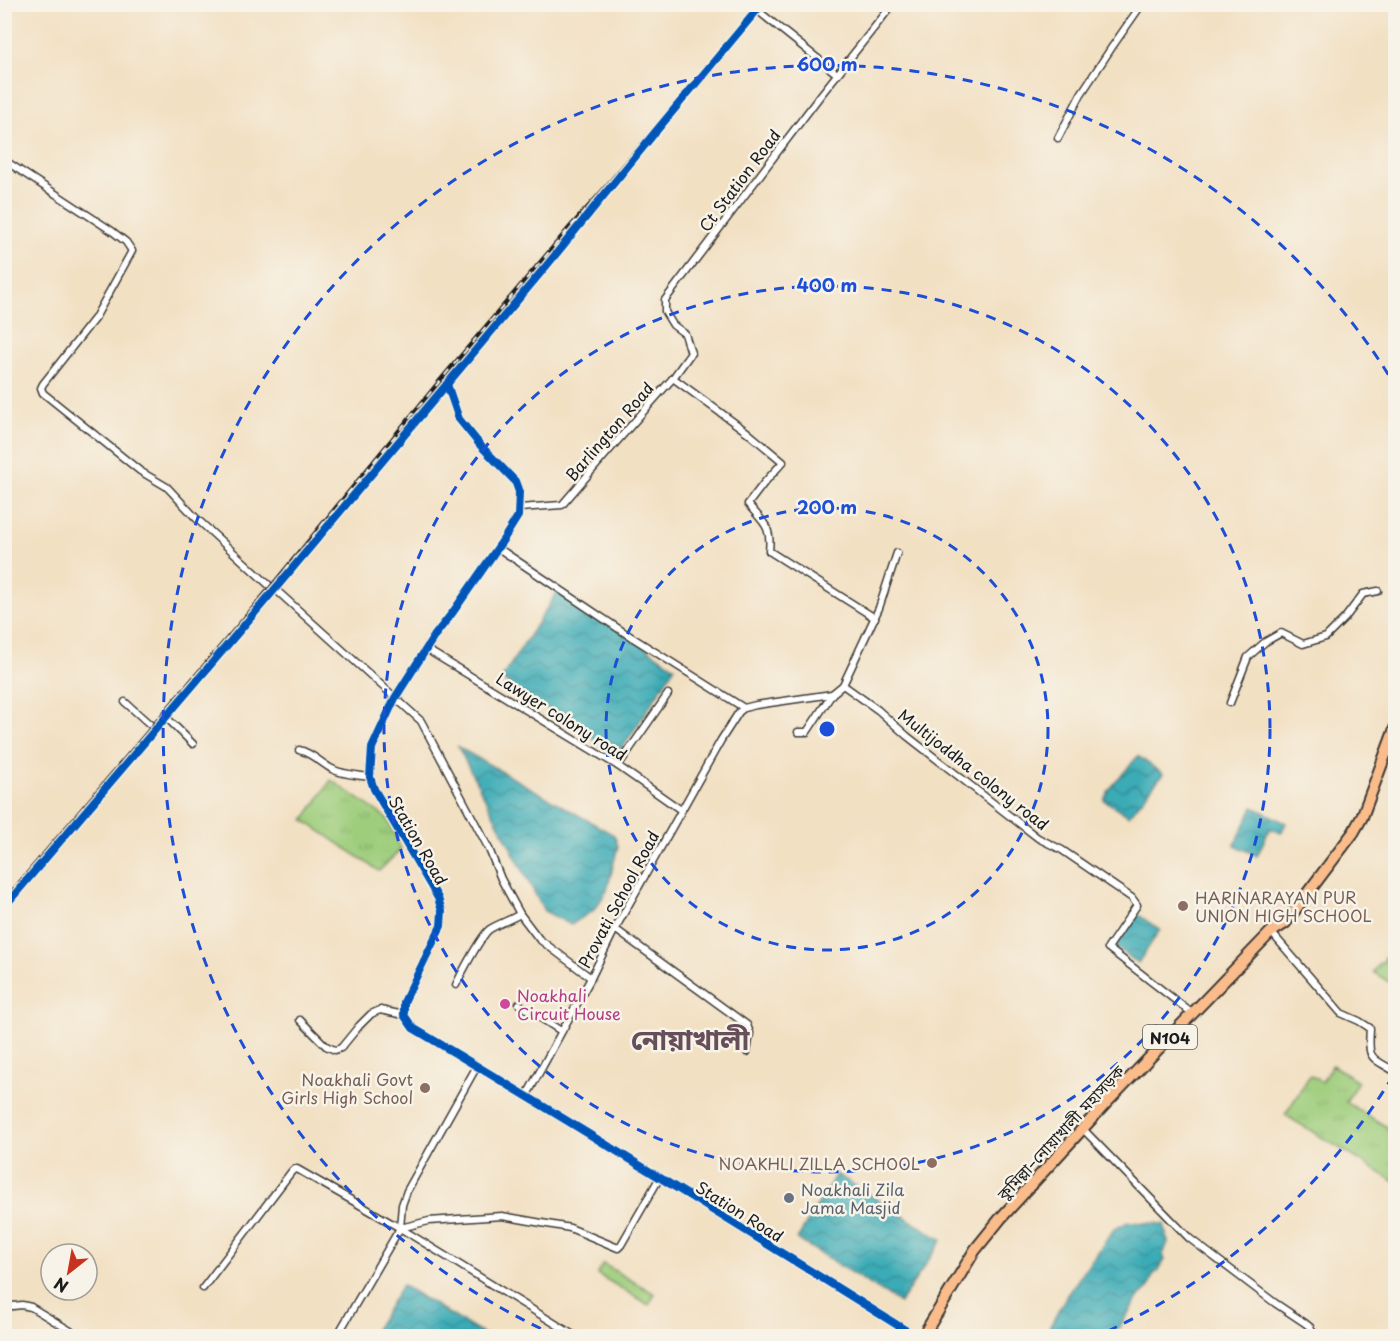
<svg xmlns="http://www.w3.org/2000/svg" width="1400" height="1341" font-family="'Playpen Sans','Noto Sans Bengali',sans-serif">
<defs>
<pattern id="grass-tufts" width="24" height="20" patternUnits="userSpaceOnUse" patternTransform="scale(1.5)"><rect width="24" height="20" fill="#9ecd7c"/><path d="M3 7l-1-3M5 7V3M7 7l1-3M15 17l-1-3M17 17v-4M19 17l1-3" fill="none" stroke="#88af6b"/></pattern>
<pattern id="water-waves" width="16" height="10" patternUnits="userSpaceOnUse" patternTransform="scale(1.5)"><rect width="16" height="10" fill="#3babb6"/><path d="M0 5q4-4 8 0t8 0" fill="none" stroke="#318a93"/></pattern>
</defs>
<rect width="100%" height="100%" fill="#f7f3e8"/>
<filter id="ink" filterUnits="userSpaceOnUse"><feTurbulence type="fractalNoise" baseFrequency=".0167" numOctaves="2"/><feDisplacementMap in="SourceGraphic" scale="12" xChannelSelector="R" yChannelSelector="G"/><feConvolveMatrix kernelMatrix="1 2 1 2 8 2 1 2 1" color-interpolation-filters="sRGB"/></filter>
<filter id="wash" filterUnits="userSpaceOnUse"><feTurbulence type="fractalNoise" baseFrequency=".008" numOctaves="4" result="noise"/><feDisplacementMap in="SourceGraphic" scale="24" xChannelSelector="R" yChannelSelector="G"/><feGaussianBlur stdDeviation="1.35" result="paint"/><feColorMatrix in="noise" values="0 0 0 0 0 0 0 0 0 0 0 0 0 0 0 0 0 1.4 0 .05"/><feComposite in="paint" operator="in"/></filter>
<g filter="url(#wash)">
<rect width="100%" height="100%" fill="#f2e0c3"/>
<g fill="url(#grass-tufts)" stroke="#5d744c" stroke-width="1.5">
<polygon points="331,780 388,819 401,849 379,871 304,820"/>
<polygon points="1390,950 1395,953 1395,978 1392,984 1373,972 1379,963 1382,963"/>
<polygon points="1332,1065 1358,1081 1346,1102 1395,1132 1395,1182 1285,1115 1310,1075 1322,1082"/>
<polygon points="603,1264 655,1294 649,1305 597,1274"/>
</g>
<g fill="url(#water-waves)" stroke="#2c6469" stroke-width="1.5">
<polygon points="558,591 675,667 618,755 501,679"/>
<polygon points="458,747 614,835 618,846 607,891 594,910 571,925 544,911"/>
<polygon points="1138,756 1163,774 1129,816 1104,800 1109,790"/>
<polygon points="1253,807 1286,823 1281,833 1270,828 1257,856 1235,845"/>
<polygon points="1137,914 1160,930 1138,963 1115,947"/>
<polygon points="836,1174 942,1240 900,1303 797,1239"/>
<polygon points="1128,1222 1164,1224 1168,1242 1163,1255 1165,1260 1158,1271 1153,1275 1149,1287 1139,1296 1119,1328 1111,1332 1110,1336 1047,1336 1047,1332 1067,1295 1114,1229"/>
<polygon points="402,1285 486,1336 371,1336"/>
</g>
</g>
<g filter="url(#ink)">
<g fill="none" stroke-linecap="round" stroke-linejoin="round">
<g stroke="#3c3935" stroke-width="9">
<g id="minor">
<polyline points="757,10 837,74"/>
<polyline points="1058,138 1081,94 1112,47 1142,4"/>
<polyline points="4,160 112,231 126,242 132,251 95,318 43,384 41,388 43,393 140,471 167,487 196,518 271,587 275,589 421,721 489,849 501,879 520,914 539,939 591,978"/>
<polyline points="673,378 691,353 685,334 673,325 665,312 665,300 820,96 893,4"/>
<path d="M519 508 562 505 612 447 673 378 747 432 783 462 764 483 748 504C762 522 772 525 769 551L875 618"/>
<polyline points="498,548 622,631 744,708"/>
<polyline points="426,649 618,766 681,810"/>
<polyline points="843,685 878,710 907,736 1038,838 1062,850 1132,898 1137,905 1108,948 1193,1014"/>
<polyline points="125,702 155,729"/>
<polyline points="1230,703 1248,657 1265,642 1281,633 1303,644 1326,637 1345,618 1363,594 1378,591"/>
<polyline points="166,717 193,744"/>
<polyline points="798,732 807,732 832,694"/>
<path d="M299 750C312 753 321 763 332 769 343 775 358 775 370 777"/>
<polyline points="1386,751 1396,755"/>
<polyline points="618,766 668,694"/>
<polyline points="4,907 275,589 547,265 657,130 762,4"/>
<polyline points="615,929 747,1025 750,1033 747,1052"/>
<path d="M1271 932 1341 1013 1359 1021 1370 1028C1368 1060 1369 1056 1396 1072"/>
<path d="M456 985C461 974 482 934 490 929 500 923 510 920 520 914"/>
<polyline points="519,1004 561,1031"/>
<polyline points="300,1020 326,1046 335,1050 341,1048 359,1026 371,1014 380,1010 404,1015"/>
<polyline points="527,1095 591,978 615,929 721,740 739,712 744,708 756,705 832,694 843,685 879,608 897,553"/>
<polyline points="1083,1129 1189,1238 1275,1303 1305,1323 1310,1327 1313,1333 1311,1336"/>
<polyline points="400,1228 429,1221 502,1216 570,1228 618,1248 621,1245 660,1177"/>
<polyline points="203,1288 292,1171 295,1169 297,1169 400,1228 575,1336"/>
<polyline points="4,1307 22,1305 31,1307 79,1336"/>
<polyline points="337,1336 400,1228 402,1205 407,1191 477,1066"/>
</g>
</g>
<g stroke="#3c3935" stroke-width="10">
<path id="tertiary" d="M447 384 459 419 481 446 515 481 519 492 518 516 503 540 453 612 435 635 395 698 372 748 370 777 374 789 438 898 442 911 441 926 404 1002V1015L413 1028C582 1128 748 1232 915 1336"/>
</g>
<g stroke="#3c3935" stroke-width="14">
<polyline id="trunk" points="923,1336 975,1250 1000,1219 1106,1103 1271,932 1285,923 1353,833 1362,817 1396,726"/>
</g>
<use href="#minor" stroke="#fff" stroke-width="6"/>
<use href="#tertiary" stroke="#fff" stroke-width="8"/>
<use href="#trunk" stroke="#fabc8b" stroke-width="10"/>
<g stroke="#1c1c1c" stroke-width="4.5">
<polyline id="rail" points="4,901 271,587 439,382 571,226 599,195 759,4"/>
</g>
<use href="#rail" stroke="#f7f3e8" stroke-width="2" stroke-dasharray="7" stroke-linecap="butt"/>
<g stroke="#f7f3e8" stroke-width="11">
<g id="cycleway">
<path d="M447 384 459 419 481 446 515 481 519 492 518 516 503 540 453 612 435 635 395 698 372 748 370 777 374 789 438 898 442 911 441 926 404 1002V1015L413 1028C582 1128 748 1232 915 1336"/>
<polyline points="4,907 275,589 547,265 657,130 762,4"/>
</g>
</g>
<use href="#cycleway" stroke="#0057b8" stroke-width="8"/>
</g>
</g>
<g fill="none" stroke="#1d4ed8" stroke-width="3" stroke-dasharray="10 8">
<circle cx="827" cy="729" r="221"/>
<circle cx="827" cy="729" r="443"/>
<path d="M1393 1076A664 664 0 0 1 1097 1336M557 1336A664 664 0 1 1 1393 382"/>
</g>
<g fill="#8d6e63" stroke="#f7f3e8" stroke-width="2">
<circle cx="1183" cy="906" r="6"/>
<circle cx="425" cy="1088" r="6"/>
<circle cx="932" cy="1163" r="6"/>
</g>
<circle fill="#d1479c" stroke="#f7f3e8" stroke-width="2" cx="505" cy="1004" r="6"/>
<circle fill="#6b7280" stroke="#f7f3e8" stroke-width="2" cx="789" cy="1198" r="6"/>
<g text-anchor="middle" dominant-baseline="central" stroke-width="5" stroke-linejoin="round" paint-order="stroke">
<rect fill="#f7f3e8" stroke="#5e5c59" stroke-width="1.5" x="1143" y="1025" width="54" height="24" rx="4.5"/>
<g font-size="15" font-weight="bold" fill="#1c1c1c">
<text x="1170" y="1037">N104</text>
</g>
<g font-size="16" fill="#1c1c1c" stroke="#f7f3e8">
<text transform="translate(739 180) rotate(-53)">Ct Station Road</text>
<text transform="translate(609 431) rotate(-49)">Barlington Road</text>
<text transform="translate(562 716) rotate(32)">Lawyer colony road</text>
<text transform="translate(974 769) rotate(38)">Multijoddha colony road</text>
<text transform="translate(419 840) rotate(60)">Station Road</text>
<text transform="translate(618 899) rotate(-62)">Provati School Road</text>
<text transform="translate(1060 1132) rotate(-47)">কুমিল্লা–নোয়াখালী মহাসড়ক</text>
<text transform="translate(740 1211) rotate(32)">Station Road</text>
</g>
<g font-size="16" fill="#785e54" stroke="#f7f3e8" text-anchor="end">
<text x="1195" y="897" text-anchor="start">HARINARAYAN PUR<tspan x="1195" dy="18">UNION HIGH SCHOOL</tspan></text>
<text x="413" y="1079">Noakhali Govt<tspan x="413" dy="18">Girls High School</tspan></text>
<text x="920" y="1163">NOAKHLI ZILLA SCHOOL</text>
</g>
<g font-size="16" fill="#b23c85" stroke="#f7f3e8" text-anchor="start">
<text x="517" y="995">Noakhali<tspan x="517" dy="18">Circuit House</tspan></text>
</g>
<g font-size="16" fill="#5b616d" stroke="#f7f3e8" text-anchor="start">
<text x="801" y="1189">Noakhali Zila<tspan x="801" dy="18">Jama Masjid</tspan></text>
</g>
<g font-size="28" font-weight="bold" fill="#674e5b" stroke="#f7f3e8">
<text x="690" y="1038">নোয়াখালী</text>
</g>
</g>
<circle cx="827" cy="729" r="9" fill="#1d4ed8" stroke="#f7f3e8" stroke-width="3"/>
<g font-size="18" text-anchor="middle" font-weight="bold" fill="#1d4ed8" stroke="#f7f3e8" stroke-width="5" stroke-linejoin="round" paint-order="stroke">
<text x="827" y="71">600 m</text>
<text x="827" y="292">400 m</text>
<text x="827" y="514">200 m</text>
</g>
<rect width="1400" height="1341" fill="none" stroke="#f7f3e8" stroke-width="24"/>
<g transform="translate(69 1272) rotate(211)"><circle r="28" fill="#f7f3e8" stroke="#9f9d96" stroke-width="1.5"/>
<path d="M0-4.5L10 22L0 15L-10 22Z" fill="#c8321e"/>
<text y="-9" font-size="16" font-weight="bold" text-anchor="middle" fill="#1c1c1c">N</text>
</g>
</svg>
